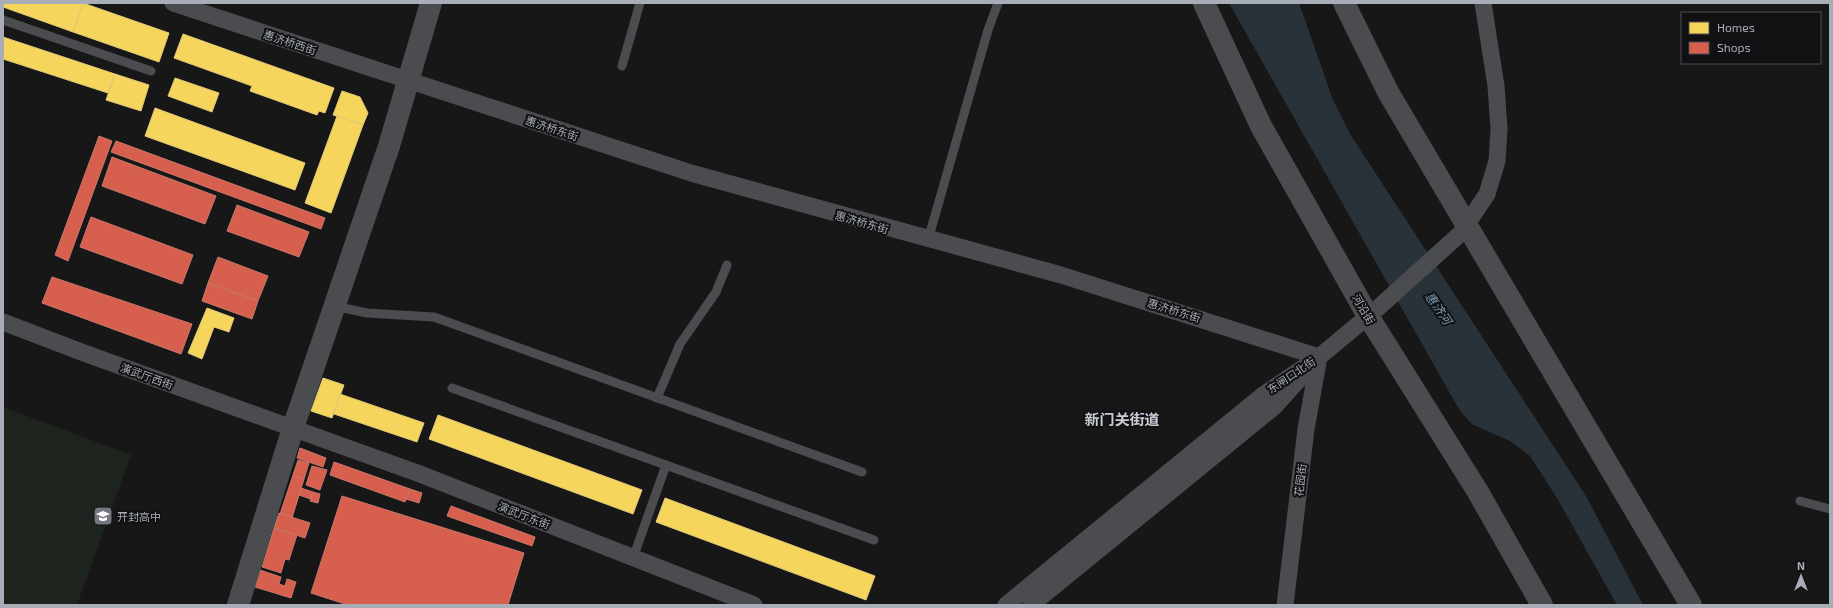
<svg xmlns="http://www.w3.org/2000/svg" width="1833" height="608" font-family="'Exo 2','Noto Sans SC',sans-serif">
<rect width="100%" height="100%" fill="#171717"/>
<polygon fill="#1d241e" points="3,407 131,455 77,605 3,605"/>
<polygon fill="#2a3239" points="1229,3 1299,3 1333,100 1350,134 1586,496 1643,605 1617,605 1557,498 1530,456 1510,441 1472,424 1460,411"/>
<g fill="#f6d55c" stroke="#dfc978">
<polygon points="3,3 83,3 73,32 3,7"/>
<polygon points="83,3 169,33 159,62 73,32"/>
<polygon points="183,34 334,88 325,113 319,111 317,115 250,91 252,86 174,58"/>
<polygon points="3,37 115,74 108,93 3,59"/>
<polygon points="115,74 149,85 141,111 106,100"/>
<polygon points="175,78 219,93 212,112 168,96"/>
<polygon points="342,91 360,97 368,113 363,125 333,115"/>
<polygon points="155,108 305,163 295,190 145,136"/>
<polygon points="337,116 363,125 331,213 305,203"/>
<polygon points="207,308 234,318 229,332 214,327 202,359 188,353"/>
<polygon points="323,378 344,385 332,418 311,411"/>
<polygon points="340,394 424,423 417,442 334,414"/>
<polygon points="438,415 642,490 633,514 429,439"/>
<polygon points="665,498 875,576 866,600 656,522"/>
</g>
<g fill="#d6604d" stroke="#c8776d">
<polygon points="99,136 112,141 68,261 55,255"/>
<polygon points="116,141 325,218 321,229 111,152"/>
<polygon points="112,157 216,196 205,224 102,186"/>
<polygon points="237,205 309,232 299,257 227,231"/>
<polygon points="91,217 193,255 182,284 80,247"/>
<polygon points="218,257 268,276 258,301 208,283"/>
<polygon points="52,277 192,324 181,354 42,303"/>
<polygon points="208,283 258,301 252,319 202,301"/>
<polygon points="300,448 326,458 323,467 297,458"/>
<polygon points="298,460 309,463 304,479 293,475"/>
<polygon points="334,462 410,489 405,502 330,475"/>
<polygon points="312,466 327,470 320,490 306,485"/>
<polygon points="293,475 304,479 292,518 280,514"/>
<polygon points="301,488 313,492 311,499 299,495"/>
<polygon points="410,489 422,493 419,503 406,499"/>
<polygon points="313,492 320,494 318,503 310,501"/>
<polygon points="342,496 524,553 508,605 348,605 311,593"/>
<polygon points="451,506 535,537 532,546 447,516"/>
<polygon points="279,513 310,523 305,538 274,528"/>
<polygon points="274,528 297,535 289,560 285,559 281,573 262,567"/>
<polygon points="260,570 281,577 279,584 285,586 287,579 296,582 291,598 255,587"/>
</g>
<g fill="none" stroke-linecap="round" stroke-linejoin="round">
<g stroke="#4b4c50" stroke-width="9">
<polyline points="3,20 151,71"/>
<polyline points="622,66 640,3"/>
<polyline points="928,240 988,30 998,3"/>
<polyline points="334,306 367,313 434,317 862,472"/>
<polyline points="452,388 874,540"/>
<polyline points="657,398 680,344 716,292 727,265"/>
<polyline points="1800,501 1830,509"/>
<polyline points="633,558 666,465"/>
</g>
<g stroke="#4b4c50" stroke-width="17">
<polyline points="173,3 691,173 1061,275 1319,357"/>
<polyline points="3,322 84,353 420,474 754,605"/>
<polyline points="1006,605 1263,395 1319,357 1378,308 1461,233 1487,194 1497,161 1499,129 1496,86 1483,3"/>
<polyline points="1031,605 1274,407 1302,376"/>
<polyline points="1285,605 1306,429 1319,357"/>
</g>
<g stroke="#4b4c50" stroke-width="22">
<polyline points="1204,3 1261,126 1368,316 1478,492 1542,605"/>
<polyline points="1344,3 1388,92 1691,605"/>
<polyline points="238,605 293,428 389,146 431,3"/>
</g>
</g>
<defs>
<g id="school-square" transform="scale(1)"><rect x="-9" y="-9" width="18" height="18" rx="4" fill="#757880" stroke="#111113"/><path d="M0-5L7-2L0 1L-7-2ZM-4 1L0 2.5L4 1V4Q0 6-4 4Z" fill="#fff"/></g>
</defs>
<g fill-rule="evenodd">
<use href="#school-square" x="103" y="516"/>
</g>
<g text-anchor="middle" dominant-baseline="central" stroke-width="4" stroke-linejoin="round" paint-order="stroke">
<g font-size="11" fill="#a8adb8" stroke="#111113">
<text transform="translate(290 42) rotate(18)">惠济桥西街</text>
<text transform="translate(552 128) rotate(18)">惠济桥东街</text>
<text transform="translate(862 222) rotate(16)">惠济桥东街</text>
<text transform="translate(1364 309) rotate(60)">河沿街</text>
<text transform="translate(1174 310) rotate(17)">惠济桥东街</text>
<text transform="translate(1291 375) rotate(-34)">东闸口北街</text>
<text transform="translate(147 376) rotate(20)">演武厅西街</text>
<text transform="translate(1300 480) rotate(-83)">花园街</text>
<text transform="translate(524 515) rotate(21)">演武厅东街</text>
</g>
<g font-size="11" fill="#a8adb8" stroke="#111113" text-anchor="start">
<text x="117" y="516">开封高中</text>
</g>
<g font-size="12" font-style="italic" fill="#7f9bb3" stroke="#111113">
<text transform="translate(1439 308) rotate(55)">惠济河</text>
</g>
<g font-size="15" font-weight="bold" fill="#c9ccd4" stroke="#111113">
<text x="1122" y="419">新门关街道</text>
</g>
</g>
<rect width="1833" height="608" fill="none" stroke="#a8adb8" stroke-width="8"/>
<rect x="1681" y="12" width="140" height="52" fill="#111113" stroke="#4d4f55"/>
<rect x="1689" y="22" width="20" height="12" fill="#f6d55c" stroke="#4d4f55"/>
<text x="1717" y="32" font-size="12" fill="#a8adb8">Homes</text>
<rect x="1689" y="42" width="20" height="12" fill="#d6604d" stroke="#4d4f55"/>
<text x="1717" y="52" font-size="12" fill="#a8adb8">Shops</text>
<g transform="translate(1801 576)" stroke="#111113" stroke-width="3" paint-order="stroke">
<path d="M0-3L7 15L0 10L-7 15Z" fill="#a8adb8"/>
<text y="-6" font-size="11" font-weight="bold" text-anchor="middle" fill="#a8adb8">N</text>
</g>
</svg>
